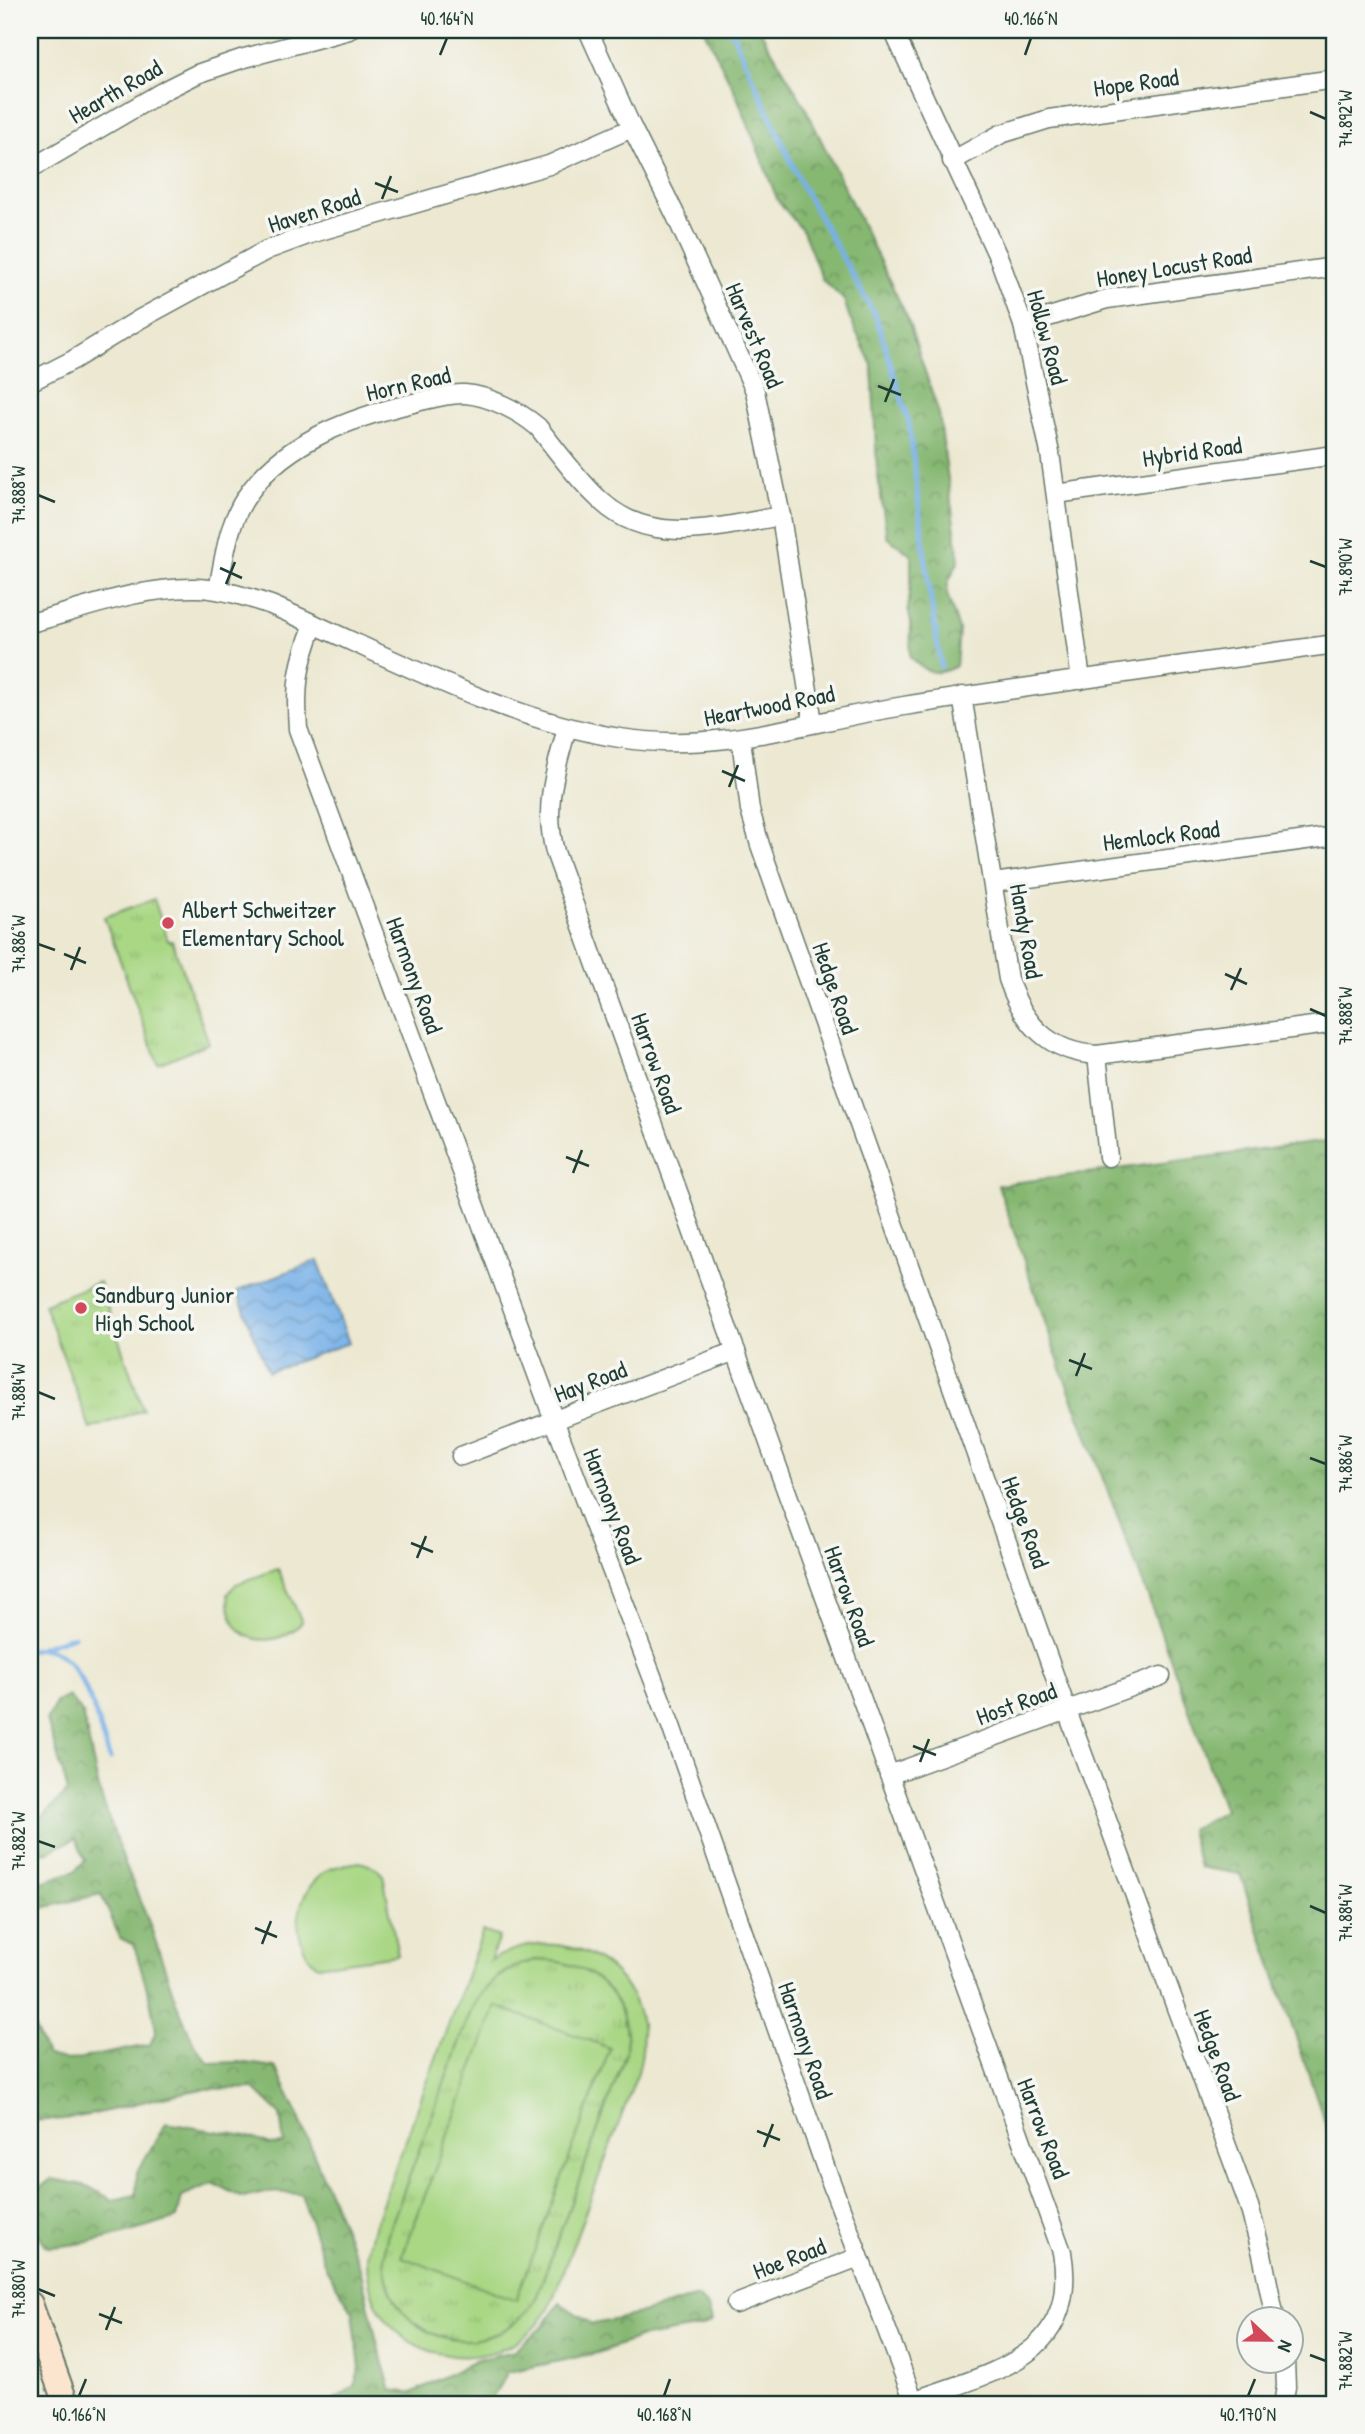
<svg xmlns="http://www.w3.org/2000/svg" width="1365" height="2434" font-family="'Patrick Hand',sans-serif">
<defs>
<pattern id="grass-tufts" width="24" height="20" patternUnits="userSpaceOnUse" patternTransform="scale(1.75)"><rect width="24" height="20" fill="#a9d784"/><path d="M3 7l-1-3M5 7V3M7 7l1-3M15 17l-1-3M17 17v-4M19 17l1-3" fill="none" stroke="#91b973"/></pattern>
<pattern id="forest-crowns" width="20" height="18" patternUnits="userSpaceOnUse" patternTransform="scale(1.75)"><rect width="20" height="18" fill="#86b872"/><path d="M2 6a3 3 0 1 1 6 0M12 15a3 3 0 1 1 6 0" fill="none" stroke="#6d975e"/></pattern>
<pattern id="water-waves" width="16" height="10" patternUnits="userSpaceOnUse" patternTransform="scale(1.75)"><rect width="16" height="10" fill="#78b1e8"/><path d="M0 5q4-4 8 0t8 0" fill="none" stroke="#6291bd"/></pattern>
</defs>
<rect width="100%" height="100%" fill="#f6f6f2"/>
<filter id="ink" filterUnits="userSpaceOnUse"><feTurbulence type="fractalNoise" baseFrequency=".0143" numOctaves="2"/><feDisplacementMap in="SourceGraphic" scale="14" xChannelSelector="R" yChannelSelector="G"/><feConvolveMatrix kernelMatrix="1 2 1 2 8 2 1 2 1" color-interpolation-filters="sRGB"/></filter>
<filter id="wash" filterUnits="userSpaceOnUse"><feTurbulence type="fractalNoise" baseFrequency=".00686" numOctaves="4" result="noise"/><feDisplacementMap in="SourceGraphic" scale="28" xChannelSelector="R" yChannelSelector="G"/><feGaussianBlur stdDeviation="1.57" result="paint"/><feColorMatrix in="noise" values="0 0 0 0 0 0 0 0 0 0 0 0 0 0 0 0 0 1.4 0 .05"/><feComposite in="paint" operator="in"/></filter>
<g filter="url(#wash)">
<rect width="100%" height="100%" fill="#ece8d1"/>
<g fill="url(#grass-tufts)" stroke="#648a5c" stroke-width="2">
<polygon points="154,899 168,941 172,941 209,1043 158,1064 104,917"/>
<polygon points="99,1282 143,1410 90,1429 44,1304"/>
<path d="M536 1960C592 1960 631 1995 626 2053L535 2301C479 2380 366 2330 387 2236L472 2008C487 1982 506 1967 536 1960Z"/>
</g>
<g fill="url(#forest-crowns)" stroke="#527a53" stroke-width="2">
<path d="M704 30H760L804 105 907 317 939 414 959 560 948 582 947 594 959 630 956 666C936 677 925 673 910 657L911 623 908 609 911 583V555L887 537 877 469 872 365 850 319 844 300 822 279 803 231 778 201 736 94Z"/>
<polygon points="1335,1140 1335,2151 1240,1874 1199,1867 1190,1830 1225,1810 1147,1594 1061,1369 998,1185"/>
<path d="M69 1696 83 1714 99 1790 125 1864 150 1925 178 2007 194 2044 209 2063 238 2062 275 2067 293 2103 360 2268 379 2350 391 2390 412 2393 475 2361 513 2351 540 2329 560 2303 592 2324C628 2319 662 2306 698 2297L708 2307 712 2321 701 2327 639 2338 597 2353 508 2372 488 2404H329L354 2386 360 2368 353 2312 326 2268 301 2194 269 2192 243 2198 213 2183 182 2196 177 2218C135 2231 92 2245 47 2247 33 2227 29 2218 32 2193L52 2179 85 2185 113 2200 136 2195 137 2172 166 2123 246 2136 270 2145 284 2144 280 2114 253 2088C237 2089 221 2088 205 2089 145 2096 91 2123 30 2120V2018L47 2056 67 2061 150 2045 156 2030 150 1999 134 1945 120 1938 101 1894 30 1911V1886L75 1871 85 1860 76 1838 48 1852 38 1853 30 1842 36 1823 68 1791 47 1720 56 1702Z"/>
</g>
<g fill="#a9d784" stroke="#648a5c" stroke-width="2" fill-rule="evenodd">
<path d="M278 1569 302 1622C284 1644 243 1649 232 1617 229 1610 229 1601 228 1594L236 1584Z"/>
<path d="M360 1862 375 1867 383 1875 398 1955 317 1966C288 1939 294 1891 328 1870 338 1865 349 1864 360 1862Z"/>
<path d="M483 1931 499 1937 490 1961C571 1912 664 1980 638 2072L549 2309C495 2392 367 2360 367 2260 367 2248 372 2235 375 2223ZM535 1960C592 1960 631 1995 626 2053L535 2301C479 2380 366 2330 387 2236L472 2008C487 1982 506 1967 535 1960Z"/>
<polygon points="496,2006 610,2048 516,2300 402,2257"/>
</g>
<polygon fill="url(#water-waves)" stroke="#4c778e" stroke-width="2" points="318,1260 349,1343 268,1372 237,1291"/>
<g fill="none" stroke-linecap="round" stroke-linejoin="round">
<g stroke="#78b1e8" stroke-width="5">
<polyline points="731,30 802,186 876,317 909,423 929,588 941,667"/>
<polyline points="41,1647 74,1636"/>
<path d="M30 1650C81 1636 97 1724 110 1759"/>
</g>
</g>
</g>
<g filter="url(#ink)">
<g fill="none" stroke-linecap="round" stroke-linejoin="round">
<g stroke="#67796b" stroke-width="21">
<g id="minor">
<polyline points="588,30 632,128 675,214 755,391 781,516 813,723"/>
<polyline points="893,30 1000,261 1023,325 1050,453 1081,680"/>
<polyline points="952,161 1001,134 1049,119 1335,79"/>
<polyline points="30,169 167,89 197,74 241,59 349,30"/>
<polyline points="1023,325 1107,299 1335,267"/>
<polyline points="30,382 73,360 140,319 267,250 313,233 549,165 632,128"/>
<polyline points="1056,494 1335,455"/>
<path d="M218 590C225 554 228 520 251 490 288 440 354 417 413 403 430 399 448 393 465 394 490 396 519 411 538 427 558 452 577 479 601 501 651 548 721 526 781 516"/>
<path d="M30 623C84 609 141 586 198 588 223 589 247 597 271 605 383 653 500 719 620 738 719 754 808 721 904 706 1047 683 1191 664 1335 644"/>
<path d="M314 624C298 664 295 686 298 729L554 1420 671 1726 826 2169 915 2404"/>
<path d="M962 696 1008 979C1023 1023 1048 1052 1097 1055L1335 1023"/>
<path d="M567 728C555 773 543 805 555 852L1062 2252C1080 2358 991 2372 913 2401"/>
<polyline points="741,739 750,810 760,845 1067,1711 1249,2206 1262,2254 1275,2318"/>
<polyline points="993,883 1335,836"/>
<polyline points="1097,1055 1108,1157"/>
<polyline points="461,1456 736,1351"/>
<polyline points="889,1775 1161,1676"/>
<polyline points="736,2304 859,2257"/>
<polyline points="1283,2404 1286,2387 1285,2360"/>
</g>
</g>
<g stroke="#67796b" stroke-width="28">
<polyline id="secondary" points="30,2304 66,2404"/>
</g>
<use href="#minor" stroke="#fff" stroke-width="18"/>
<use href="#secondary" stroke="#fbe5cf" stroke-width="24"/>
</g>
</g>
<path fill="none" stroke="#1f3d34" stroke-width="2.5" d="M440 55 447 38M1025 55 1031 38M1310 112 1326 119M375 183 398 192M382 199 391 176M878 386 901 395M885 402 894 379M38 495 55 502M1310 561 1326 567M220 568 242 578M226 584 235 562M722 771 745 781M729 787 738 765M38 944 55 950M64 954 86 963M71 970 80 947M1225 974 1247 984M1231 990 1241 968M1310 1009 1326 1016M566 1157 589 1166M573 1173 582 1150M1069 1360 1092 1369M1076 1376 1085 1353M38 1392 55 1399M1310 1458 1326 1464M411 1543 433 1552M417 1558 426 1536M913 1746 936 1755M920 1762 929 1739M38 1841 55 1847M1310 1906 1326 1913M255 1928 277 1937M262 1944 271 1921M757 2131 780 2140M764 2147 773 2124M38 2289 55 2296M99 2314 122 2323M106 2330 115 2307M1310 2355 1326 2361M79 2396 86 2379M664 2396 670 2379M1248 2396 1255 2379"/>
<g fill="#d1495b" stroke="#f6f6f2" stroke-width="2.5">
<circle cx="168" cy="923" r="7"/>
<circle cx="81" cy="1308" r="7"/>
</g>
<g text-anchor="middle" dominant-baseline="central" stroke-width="7" stroke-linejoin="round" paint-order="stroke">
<g font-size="24" fill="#1f3d34" stroke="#f6f6f2">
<text transform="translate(1136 82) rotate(-8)">Hope Road</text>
<text transform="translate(115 91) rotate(-30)">Hearth Road</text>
<text transform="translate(314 210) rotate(-18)">Haven Road</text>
<text transform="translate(1174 266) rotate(-9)">Honey Locust Road</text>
<text transform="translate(755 335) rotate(67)">Harvest Road</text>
<text transform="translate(1048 337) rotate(75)">Hollow Road</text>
<text transform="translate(408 383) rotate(-13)">Horn Road</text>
<text transform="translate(1192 451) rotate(-8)">Hybrid Road</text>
<text transform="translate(769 705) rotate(-11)">Heartwood Road</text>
<text transform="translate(1161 835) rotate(-7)">Hemlock Road</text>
<text transform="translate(1027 931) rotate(80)">Handy Road</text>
<text transform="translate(415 975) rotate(70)">Harmony Road</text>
<text transform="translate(836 988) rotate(71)">Hedge Road</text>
<text transform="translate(657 1063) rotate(70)">Harrow Road</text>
<text transform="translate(590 1381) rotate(-21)">Hay Road</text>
<text transform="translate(613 1506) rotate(69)">Harmony Road</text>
<text transform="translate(1026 1522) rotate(70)">Hedge Road</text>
<text transform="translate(850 1596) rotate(70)">Harrow Road</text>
<text transform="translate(1016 1703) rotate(-20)">Host Road</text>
<text transform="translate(806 2040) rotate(71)">Harmony Road</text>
<text transform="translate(1218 2055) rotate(70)">Hedge Road</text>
<text transform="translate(1044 2128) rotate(69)">Harrow Road</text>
<text transform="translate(789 2258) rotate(-21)">Hoe Road</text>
</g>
<g font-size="24" fill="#1f3d34" stroke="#f6f6f2" text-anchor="start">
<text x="182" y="909">Albert Schweitzer<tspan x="182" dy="28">Elementary School</tspan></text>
<text x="95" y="1294">Sandburg Junior<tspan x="95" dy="28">High School</tspan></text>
</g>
</g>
<rect width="1365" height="2434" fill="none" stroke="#f6f6f2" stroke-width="77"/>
<g transform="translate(1270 2340) rotate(112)"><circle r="33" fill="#f6f6f2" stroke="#a0aca6" stroke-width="2"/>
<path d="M0-5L12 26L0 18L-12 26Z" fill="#d1495b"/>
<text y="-10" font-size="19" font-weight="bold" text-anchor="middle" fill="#1f3d34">N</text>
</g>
<rect x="38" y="38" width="1288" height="2358" fill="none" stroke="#1f3d34" stroke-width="2.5"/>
<g font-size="18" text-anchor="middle" fill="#1f3d34">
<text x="447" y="25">40.164°N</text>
<text x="1031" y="25">40.166°N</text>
<text transform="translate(1346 119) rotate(-90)" y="6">74.892°W</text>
<text transform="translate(19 495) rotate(-90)" y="6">74.888°W</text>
<text transform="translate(1346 567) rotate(-90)" y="6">74.890°W</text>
<text transform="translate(19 944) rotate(-90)" y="6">74.886°W</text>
<text transform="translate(1346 1016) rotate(-90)" y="6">74.888°W</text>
<text transform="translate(19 1392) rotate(-90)" y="6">74.884°W</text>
<text transform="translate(1346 1464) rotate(-90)" y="6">74.886°W</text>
<text transform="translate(19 1841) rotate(-90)" y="6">74.882°W</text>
<text transform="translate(1346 1913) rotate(-90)" y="6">74.884°W</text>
<text transform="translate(19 2289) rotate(-90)" y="6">74.880°W</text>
<text transform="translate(1346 2361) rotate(-90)" y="6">74.882°W</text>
<text x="79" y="2421">40.166°N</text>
<text x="664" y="2421">40.168°N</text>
<text x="1248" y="2421">40.170°N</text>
</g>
</svg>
